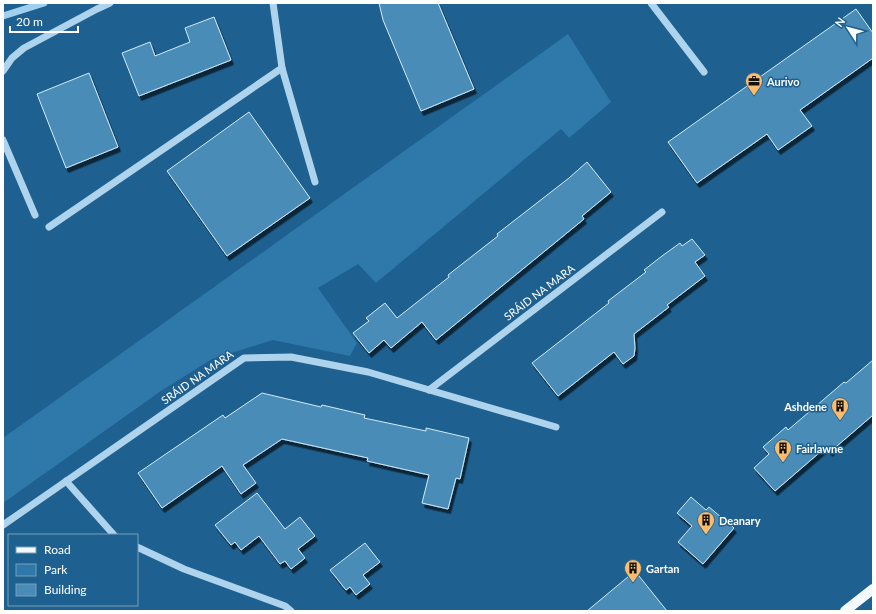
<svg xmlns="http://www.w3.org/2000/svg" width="876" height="614" font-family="Lato,sans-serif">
<defs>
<filter id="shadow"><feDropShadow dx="2.5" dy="4.5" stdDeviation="0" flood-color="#0009"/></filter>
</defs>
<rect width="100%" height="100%" fill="#1e608f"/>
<polygon fill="#2e79aa" points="568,34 611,102 569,138 561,129 376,283 358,264 318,288 357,343 350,356 273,340 212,359 161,391 3,503 3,438"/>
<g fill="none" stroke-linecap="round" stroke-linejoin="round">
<polyline stroke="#a0d0ef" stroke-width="7" points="3,16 44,3"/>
</g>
<g fill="#4a8cb8" stroke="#d2eaf9" filter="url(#shadow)">
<polygon points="379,3 438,3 474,89 421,111 383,20"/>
<polygon points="856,9 873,33 873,58 800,110 812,126 778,150 767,134 697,183 668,142"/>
<polygon points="214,17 231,60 139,96 122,53 150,42 155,56 190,42 185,28"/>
<polygon points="89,73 118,147 66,168 37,94"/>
<polygon points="249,112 310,198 227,256 167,171"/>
<polygon points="587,162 611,192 582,216 584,219 436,340 422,322 391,348 384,340 369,353 353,333 369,321 366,318 385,303 397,318 449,277 448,275 498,236 497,234 569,178"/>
<polygon points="692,239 705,255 695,262 705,276 667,305 669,307 634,334 635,348 634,356 623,364 614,352 558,396 532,363 609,303 608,301 646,272 644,270 662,256 680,243 682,246"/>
<polygon points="873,360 873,415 830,452 826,447 775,491 754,468 769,454 763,447 786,427 788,430 844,382 846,383"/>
<polygon points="262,393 321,407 322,405 365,415 364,418 426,431 426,428 469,438 460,479 456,478 448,509 422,503 429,475 367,461 368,458 282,439 243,465 256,483 241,494 222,466 162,508 138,473 223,415 225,418"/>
<polygon points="257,493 285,529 300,517 315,536 298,549 305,558 291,569 285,561 280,564 259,536 241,550 235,542 231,545 215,525"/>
<polygon points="691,497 706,510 709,507 734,528 703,564 678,542 692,526 677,513"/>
<polygon points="365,543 380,562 363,575 370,584 356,595 350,587 346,590 330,570"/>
<polygon points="635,571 667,611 587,611"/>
</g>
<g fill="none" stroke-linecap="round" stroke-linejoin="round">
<g stroke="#add3ed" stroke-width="7">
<polyline points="273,3 282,68 315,182"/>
<polyline points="651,3 704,72"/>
<polyline points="3,71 12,58 24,48 97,9 110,3"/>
<polyline points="3,140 35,215"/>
<polyline points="49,227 282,68"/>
<polyline points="429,390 662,212"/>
<polyline points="66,481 114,535"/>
<polyline points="3,525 244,358 291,357 368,372 556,427"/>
<polyline points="137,547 184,569 285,606 291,611"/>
</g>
<polyline stroke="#f3f9ff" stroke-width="10" points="845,611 873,589"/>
</g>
<defs>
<g id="office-pin" transform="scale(0.9)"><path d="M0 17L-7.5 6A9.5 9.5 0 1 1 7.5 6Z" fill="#fcbc6c" stroke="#1e608f"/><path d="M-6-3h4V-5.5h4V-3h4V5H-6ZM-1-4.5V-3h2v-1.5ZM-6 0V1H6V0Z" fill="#111"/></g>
<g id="building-pin" transform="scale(0.9)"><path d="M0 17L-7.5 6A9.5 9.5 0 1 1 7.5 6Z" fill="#fcbc6c" stroke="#1e608f"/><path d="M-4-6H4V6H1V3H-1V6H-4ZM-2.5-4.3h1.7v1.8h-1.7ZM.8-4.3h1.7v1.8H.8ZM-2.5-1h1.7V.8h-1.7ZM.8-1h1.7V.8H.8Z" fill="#111"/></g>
</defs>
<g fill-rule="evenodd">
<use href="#office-pin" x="754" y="81"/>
<use href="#building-pin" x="840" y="406"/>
<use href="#building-pin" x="783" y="448"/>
<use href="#building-pin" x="706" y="520"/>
<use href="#building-pin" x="633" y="568"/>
</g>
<g text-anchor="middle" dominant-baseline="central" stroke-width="3" stroke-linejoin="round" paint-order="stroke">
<g font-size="11" font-weight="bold" fill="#fff" stroke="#1e608f" text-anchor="start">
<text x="767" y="81">Aurivo</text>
<text x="827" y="406" text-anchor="end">Ashdene</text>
<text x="796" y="448">Fairlawne</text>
<text x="719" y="520">Deanary</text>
<text x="646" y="568">Gartan</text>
</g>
<g font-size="11" fill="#fff" stroke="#1e608f">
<text transform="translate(539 292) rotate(-37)">SRÁID NA MARA</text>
<text transform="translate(197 377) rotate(-35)">SRÁID NA MARA</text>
</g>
</g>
<rect width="876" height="614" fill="none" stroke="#ffffff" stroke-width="8"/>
<rect x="8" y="534" width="130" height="72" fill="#1e608f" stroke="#78a0bc"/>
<rect x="16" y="547" width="20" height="6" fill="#f3f9ff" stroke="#78a0bc"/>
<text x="44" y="554" font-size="12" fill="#ffffff">Road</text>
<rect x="16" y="564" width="20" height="12" fill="#2e79aa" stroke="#78a0bc"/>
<text x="44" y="574" font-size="12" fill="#ffffff">Park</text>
<rect x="16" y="584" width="20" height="12" fill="#4a8cb8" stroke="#78a0bc"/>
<text x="44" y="594" font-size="12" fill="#ffffff">Building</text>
<g transform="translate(848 28) rotate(306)" stroke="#1e608f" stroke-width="3" paint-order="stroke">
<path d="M0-3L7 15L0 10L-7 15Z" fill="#ffffff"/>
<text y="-6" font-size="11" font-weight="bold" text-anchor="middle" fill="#ffffff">N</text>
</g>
<path d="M10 26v6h68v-6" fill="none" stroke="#ffffff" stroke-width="2"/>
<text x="16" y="26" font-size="12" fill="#ffffff" stroke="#1e608f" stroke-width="3" paint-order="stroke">20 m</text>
</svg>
